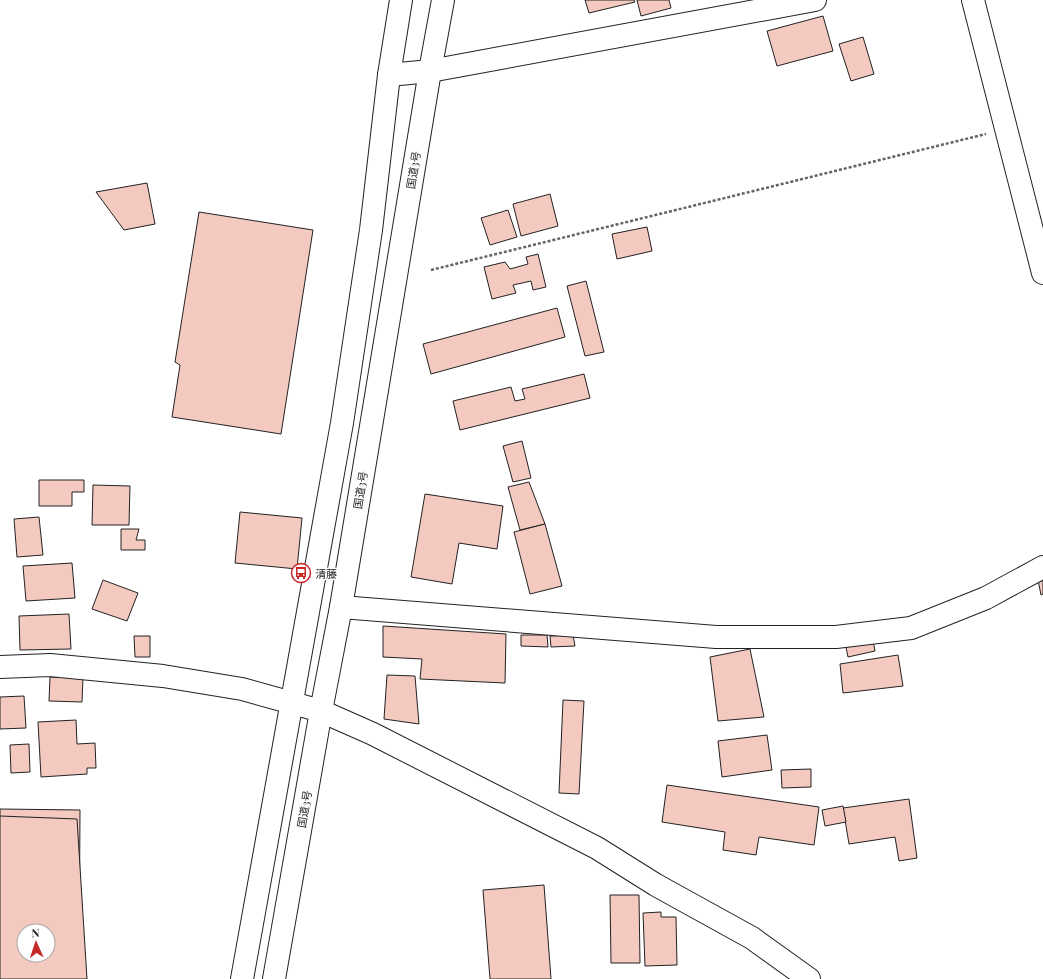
<svg xmlns="http://www.w3.org/2000/svg" width="1043" height="979" font-family="'Playfair Display','Noto Sans JP',serif">
<rect width="100%" height="100%" fill="#fff"/>
<g fill="#f3c9c0" stroke="#222" fill-rule="evenodd">
<polygon points="585,0 634,0 635,2 589,13"/>
<polygon points="637,0 669,0 671,8 641,16"/>
<polygon points="823,16 833,51 777,66 767,31"/>
<polygon points="863,37 874,74 851,81 839,44"/>
<polygon points="147,183 155,224 124,230 96,192"/>
<polygon points="550,194 558,226 521,236 513,204"/>
<polygon points="508,210 517,237 490,245 481,218"/>
<polygon points="199,212 313,230 281,434 172,417 180,365 175,362"/>
<polygon points="647,227 652,251 617,259 612,234"/>
<polygon points="538,254 546,287 533,290 531,281 513,285 516,293 492,299 484,267 505,262 510,269 528,264 526,257"/>
<polygon points="586,281 604,352 585,356 567,286"/>
<polygon points="557,308 565,337 431,374 423,344"/>
<polygon points="584,374 590,398 460,430 453,401 511,387 515,401 525,399 522,389"/>
<polygon points="522,441 531,478 513,482 503,446"/>
<polygon points="39,480 84,480 84,492 72,492 72,506 39,506"/>
<polygon points="529,482 545,524 520,530 508,487"/>
<polygon points="93,485 130,486 129,525 92,525"/>
<polygon points="425,494 503,506 497,549 459,543 452,584 411,577"/>
<polygon points="240,512 302,518 297,569 235,563"/>
<polygon points="39,517 43,555 17,557 14,519"/>
<polygon points="545,524 562,586 530,594 514,532"/>
<polygon points="121,529 139,529 136,540 145,540 145,550 121,550"/>
<polygon points="72,563 75,598 26,601 23,566"/>
<polygon points="1043,573 1043,594 1041,595 1037,575"/>
<polygon points="103,580 138,593 127,621 92,609"/>
<polygon points="69,614 71,649 20,650 19,616"/>
<polygon points="383,626 506,634 505,683 420,679 422,659 383,657"/>
<polygon points="521,635 547,635 548,647 521,646"/>
<polygon points="573,635 575,646 551,647 550,636"/>
<polygon points="872,635 875,651 848,657 844,638"/>
<polygon points="134,636 150,636 150,657 135,657"/>
<polygon points="750,649 764,717 718,721 710,657"/>
<polygon points="898,655 903,686 843,693 840,664"/>
<polygon points="387,675 415,676 419,724 384,719"/>
<polygon points="50,677 83,678 82,702 49,701"/>
<polygon points="24,696 26,728 0,729 0,697"/>
<polygon points="563,700 584,701 579,794 559,793"/>
<polygon points="76,720 77,744 95,743 96,768 87,768 87,774 41,777 38,722"/>
<polygon points="767,735 772,770 722,777 718,741"/>
<polygon points="29,744 30,772 11,773 10,745"/>
<polygon points="811,769 811,787 782,788 781,770"/>
<polygon points="667,785 819,807 814,845 759,837 756,855 723,850 725,832 662,822"/>
<polygon points="909,799 917,858 899,861 895,837 849,844 843,808"/>
<polygon points="843,806 846,822 825,826 822,810"/>
<path d="M0 809 80 810 79 979H0ZM24 931H48V955H24Z"/>
<path d="M0 816 77 819 87 979H0ZM24 931H48V955H24Z"/>
<polygon points="544,885 551,979 490,979 483,890"/>
<polygon points="610,895 639,895 640,963 611,963"/>
<polygon points="661,912 661,917 676,917 677,965 645,966 643,913"/>
</g>
<g fill="none" stroke-linecap="round" stroke-linejoin="round">
<g stroke="#222" stroke-width="24">
<g id="minor">
<polyline points="973,0 1043,273"/>
<polyline points="389,75 430,71 815,0"/>
<polyline points="341,607 716,637 836,637 911,628 986,598 1043,567"/>
<polyline points="0,667 50,665 163,676 242,689 321,711 373,734 597,848 656,885 752,938 809,979"/>
</g>
</g>
<g stroke="#222" stroke-width="24">
<g id="highway">
<polyline points="242,979 342,423 371,230 389,75 401,0"/>
<polyline points="274,979 321,711 341,607 430,71 443,0"/>
</g>
</g>
<polyline stroke="#646464" stroke-width="2.5" stroke-dasharray="3 2" stroke-linecap="butt" points="431,270 986,134"/>
<use href="#minor" stroke="#fff" stroke-width="22"/>
<use href="#highway" stroke="#fff" stroke-width="22"/>
</g>
<defs>
<g id="bus-ring" transform="scale(1)"><circle r="9.5" fill="#fff" stroke="#c62828" stroke-width="1.5"/><path d="M-5-6H5V4H4V6H2V4H-2V6H-4V4H-5ZM-3.5-4V0h7V-4ZM-3.5 1.2v1.5H-2V1.2ZM2 1.2v1.5H3.5V1.2Z" fill="#c62828"/></g>
</defs>
<g fill-rule="evenodd">
<use href="#bus-ring" x="301" y="573"/>
</g>
<g text-anchor="middle" dominant-baseline="central" stroke-width="3" stroke-linejoin="round" paint-order="stroke">
<g font-size="11" fill="#222" stroke="#fff">
<text transform="translate(413 170) rotate(-81)">国道3号</text>
<text transform="translate(360 490) rotate(-81)">国道3号</text>
<text transform="translate(304 809) rotate(-80)">国道3号</text>
</g>
<g font-size="11" fill="#222" stroke="#fff" text-anchor="start">
<text x="315" y="573">清藤</text>
</g>
</g>
<g transform="translate(36 943) rotate(357)"><circle r="19" fill="#ffffff" stroke="#a7a7a7"/>
<path d="M0-3L7 15L0 10L-7 15Z" fill="#c62828"/>
<text y="-6" font-size="11" font-weight="bold" text-anchor="middle" fill="#222222">N</text>
</g>
</svg>
